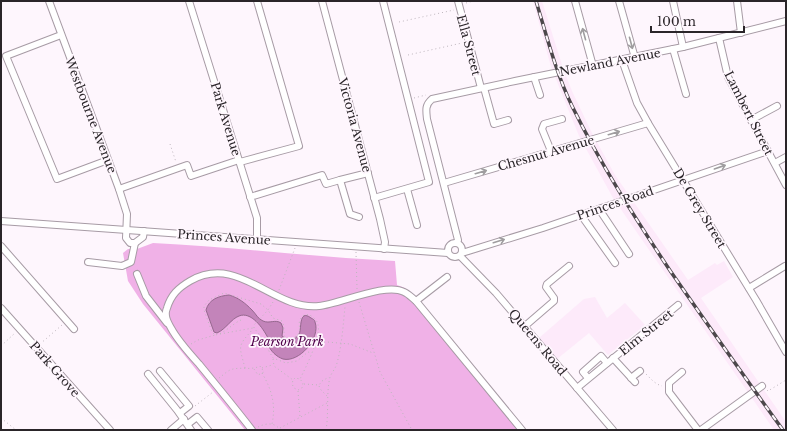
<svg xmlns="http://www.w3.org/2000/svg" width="787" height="431" font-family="'Libre Baskerville',serif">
<rect width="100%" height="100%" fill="#fef6fd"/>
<g fill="#fdeafa">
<polygon points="533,1 542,1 563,68 572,91 591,131 615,175 688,280 715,263 717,265 724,261 733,277 701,298 786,422 786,430 774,430 613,198 579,136 551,67"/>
<polygon points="595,297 607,318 625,303 645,325 608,355 589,333 557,359 539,338 584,299"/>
</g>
<path fill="#f0b1e7" d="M153 243C234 247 314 257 395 261L397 285 405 288 523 430H245L143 304 128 281 123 253 128 249H137Z"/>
<path fill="#c384ba" stroke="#95688e" d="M229 295C239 298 245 303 252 310 256 314 258 319 263 321 270 324 275 319 281 323L283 328 282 336 289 341C293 340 297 338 299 334 302 331 298 308 311 318 313 319 315 320 315 322 321 338 299 363 283 359 277 357 270 351 268 344 267 339 270 343 268 338 263 328 251 311 239 316 231 319 226 329 217 333L214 332 206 310C209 299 219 296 229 295Z"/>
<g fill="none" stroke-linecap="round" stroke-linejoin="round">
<g stroke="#a79ba5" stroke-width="8">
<g id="minor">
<polyline points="49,1 119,189 127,214 126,238 130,243 135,243 143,237 144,231"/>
<polyline points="189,1 257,218 257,238"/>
<polyline points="322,1 380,219 385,242 384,249"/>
<polyline points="458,1 481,88"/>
<polyline points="575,1 593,66"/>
<polyline points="619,1 635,58"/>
<polyline points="673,1 683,47"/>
<polyline points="737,1 741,33"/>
<polyline points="61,35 6,56 57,179 108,160"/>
<polyline points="719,38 728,77 786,185"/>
<polyline points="673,49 686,94"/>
<polyline points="622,60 637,103 648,123 756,300 786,352"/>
<polyline points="534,77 540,95"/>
<polyline points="484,88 494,124 508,120"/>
<polyline points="751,120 777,106"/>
<polyline points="551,151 542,129 544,124 562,119"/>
<polyline points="240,162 299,146 257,1"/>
<polyline points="775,163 786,157"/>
<polyline points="444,183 648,123"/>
<polyline points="119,189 187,165 191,176 239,160"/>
<polyline points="407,189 417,225"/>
<polyline points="250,197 322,175 326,184 340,180"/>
<polyline points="374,198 429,182 383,1"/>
<polyline points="599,209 629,254"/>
<polyline points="581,215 615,263"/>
<polyline points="359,217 350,214 340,180 368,173"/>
<polyline points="1,221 448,253"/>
<circle cx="455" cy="250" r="7"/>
<path d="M457 243 458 240 427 119C426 110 425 105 432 99L515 81 683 47 786 21"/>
<polyline points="1,246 74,329"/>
<polyline points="462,253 543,228 768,151"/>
<polyline points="460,256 496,293 613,430"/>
<polyline points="88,262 122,266 131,262 135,243"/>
<polyline points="137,274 146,296 167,323"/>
<polyline points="749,288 785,266"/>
<polyline points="416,301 447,277"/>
<polyline points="1,308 110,430"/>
<polyline points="525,326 554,301 554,298 546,287 547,284 569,266"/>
<polyline points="613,358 635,382"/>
<polyline points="160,371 189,406 180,413"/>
<polyline points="682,372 669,383 669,392 698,430"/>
<polyline points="148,374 177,410 191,430"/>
<polyline points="588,378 583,372 601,356 607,363"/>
<polyline points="631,378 640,371"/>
<polyline points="577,388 678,305"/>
<polyline points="188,424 197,417 208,430"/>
<polyline points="171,430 184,419"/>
<path d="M252 430C235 408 217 386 199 364 189 353 178 341 171 328 167 321 164 315 167 308 171 295 178 288 190 281 239 253 273 311 319 306 340 304 386 282 404 292 409 294 413 299 416 301L522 430"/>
<polyline points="701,430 762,386"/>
</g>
</g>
<g stroke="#beb6bd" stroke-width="1" stroke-dasharray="1 3" stroke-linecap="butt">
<polyline points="466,3 473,1"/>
<polyline points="399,22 454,10"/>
<polyline points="408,55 462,43"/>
<polyline points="414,98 426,95"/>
<polyline points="170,144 176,162"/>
<polyline points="356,252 357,289"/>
<polyline points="279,290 295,248"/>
<polyline points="273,302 268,310 254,325 254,328 259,334 273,358 286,363 297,361 308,352 312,353"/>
<polyline points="359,302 380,372 412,430"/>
<path d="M241 320C232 324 224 334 215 335L212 332 204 310V306L209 300 224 293 261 304 268 310 273 318 282 321C285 327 283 332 285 337 292 341 294 338 299 333 301 325 296 322 304 315 308 314 310 315 313 317 315 319 318 322 318 325 321 337 306 367 300 379"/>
<polyline points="220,334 253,328"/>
<polyline points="316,341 350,344 373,353"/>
<polyline points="40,344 62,325"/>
<polyline points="191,344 198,340 215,335"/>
<polyline points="1,346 15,333"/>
<polyline points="273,359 274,366 293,380 295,378 300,379 303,383 302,388 298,390 294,388 292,384 293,380"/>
<path d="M245 368C239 345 237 347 253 329"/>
<polyline points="262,368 272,365"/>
<path d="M262 373C272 390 276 405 272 424"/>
<path d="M646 374C651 379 655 384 662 386"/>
<path d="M219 378C222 376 226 372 230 370 240 366 250 371 260 366L264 372 258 375 254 369"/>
<polyline points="304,384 319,385 322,381 329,377"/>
<polyline points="319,386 321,390 328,397"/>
<polyline points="767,390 768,391 786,380"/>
<polyline points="298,391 300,417"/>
<polyline points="195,406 213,392"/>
<polyline points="1,418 16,430"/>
<path d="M258 427C266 423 275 422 280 430"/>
<polyline points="280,428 327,403"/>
<path d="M326 430C329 413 326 394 330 377 332 372 336 368 337 363 342 345 343 326 345 307"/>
</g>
<use href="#minor" stroke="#fff" stroke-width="6"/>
<g stroke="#4c474b" stroke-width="3.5">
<path id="rail" d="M536 1C547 37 556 73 572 106 601 165 635 218 671 272 708 325 745 378 783 430"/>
</g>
<use href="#rail" stroke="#fef6fd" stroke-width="2" stroke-dasharray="6" stroke-linecap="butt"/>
</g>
<defs><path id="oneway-shaft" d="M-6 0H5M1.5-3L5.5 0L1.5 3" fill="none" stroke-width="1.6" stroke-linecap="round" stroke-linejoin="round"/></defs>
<g stroke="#9f9d9f">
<use href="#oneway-shaft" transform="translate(584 34) rotate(-105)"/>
<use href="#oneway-shaft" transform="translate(631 43) rotate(75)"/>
<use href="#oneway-shaft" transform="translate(614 133) rotate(-16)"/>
<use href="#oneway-shaft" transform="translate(720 167) rotate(-19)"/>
<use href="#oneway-shaft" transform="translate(481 172) rotate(-16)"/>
<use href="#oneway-shaft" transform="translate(499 241) rotate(-17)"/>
</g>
<g text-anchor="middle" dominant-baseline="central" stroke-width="3.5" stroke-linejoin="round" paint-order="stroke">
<g font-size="12" fill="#2a2529" stroke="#fef6fd">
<text transform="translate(469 45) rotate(75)">Ella Street</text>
<text transform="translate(610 62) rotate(-11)">Newland Avenue</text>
<text transform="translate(749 113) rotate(63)">Lambert Street</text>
<text transform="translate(91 115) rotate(69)">Westbourne Avenue</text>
<text transform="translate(226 119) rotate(73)">Park Avenue</text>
<text transform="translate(355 125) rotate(75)">Victoria Avenue</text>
<text transform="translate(546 153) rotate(-16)">Chesnut Avenue</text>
<text transform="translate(615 203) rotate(-19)">Princes Road</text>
<text transform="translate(700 208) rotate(59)">De Grey Street</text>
<text transform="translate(224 237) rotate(4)">Princes Avenue</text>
<text transform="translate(646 332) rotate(-39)">Elm Street</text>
<text transform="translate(538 342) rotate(50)">Queens Road</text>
<text transform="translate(55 369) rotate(49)">Park Grove</text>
</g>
<g font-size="12" font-style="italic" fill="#50004b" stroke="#fef6fd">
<text x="287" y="341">Pearson Park</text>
</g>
</g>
<rect width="787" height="431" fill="none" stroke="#2a2529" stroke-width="4"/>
<path d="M651 26v6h93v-6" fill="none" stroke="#2a2529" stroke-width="2"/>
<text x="657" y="26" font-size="12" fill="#2a2529" stroke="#fef6fd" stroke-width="3" paint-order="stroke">100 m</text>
</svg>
